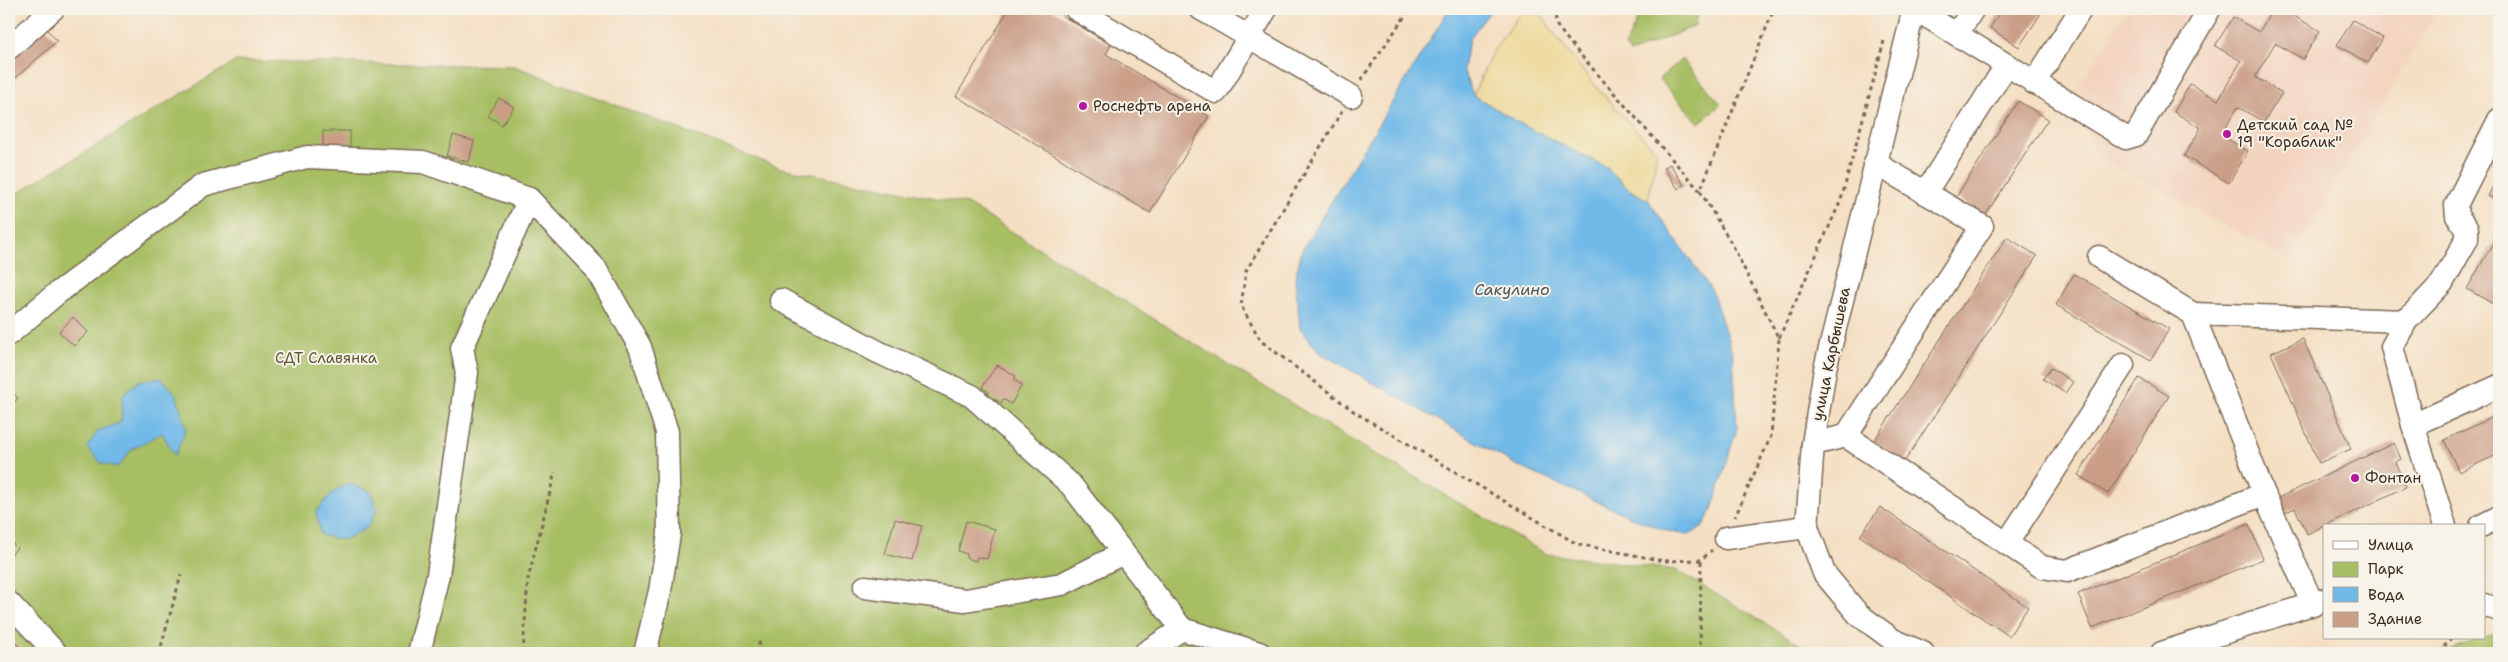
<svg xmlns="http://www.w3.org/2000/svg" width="2508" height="662" font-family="'Shantell Sans',sans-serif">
<rect width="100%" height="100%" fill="#f7f3e8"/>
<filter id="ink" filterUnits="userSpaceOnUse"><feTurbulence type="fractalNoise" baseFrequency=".02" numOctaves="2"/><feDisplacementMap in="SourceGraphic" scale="10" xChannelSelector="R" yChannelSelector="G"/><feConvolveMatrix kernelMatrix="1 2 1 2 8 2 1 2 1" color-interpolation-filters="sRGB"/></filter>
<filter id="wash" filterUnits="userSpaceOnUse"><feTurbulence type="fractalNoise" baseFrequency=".0096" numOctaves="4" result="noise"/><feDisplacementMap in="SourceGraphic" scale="20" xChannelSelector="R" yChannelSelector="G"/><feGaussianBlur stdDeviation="1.12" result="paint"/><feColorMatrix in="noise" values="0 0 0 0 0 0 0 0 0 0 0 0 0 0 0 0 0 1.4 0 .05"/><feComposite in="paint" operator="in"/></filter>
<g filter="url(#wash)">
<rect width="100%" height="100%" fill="#f4dfc2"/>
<polygon fill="#f3d4bf" points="2128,9 2438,9 2290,260 2096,156 2074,93"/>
<g fill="#a7be64" stroke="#717441">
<polygon points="1642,9 1697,9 1695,26 1630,53 1625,46"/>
<polygon points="1682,59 1721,104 1699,123 1659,79"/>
<polygon points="236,61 514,66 781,168 967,204 1333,429 1546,554 1676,570 1808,649 1809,653 9,653 9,198"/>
<polygon points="2499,632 2499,653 2439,653"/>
</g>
<path fill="#eeda9e" stroke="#94825e" d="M1522 11H1539C1572 63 1614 107 1657 152L1648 200 1628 189 1608 168 1523 125 1473 95 1493 51Z"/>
<g fill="#71b9e8" stroke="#567283">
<polygon points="1449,9 1492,9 1469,39 1463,69 1473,95 1523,125 1608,168 1628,189 1648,200 1712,291 1733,355 1737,428 1712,510 1702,528 1689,535 1670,532 1640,521 1518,466 1319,352 1300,328 1295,279 1302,250"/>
<polygon points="161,378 176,394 186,428 175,456 162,433 132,449 118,467 101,463 87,447 98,431 121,422 123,394 139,381"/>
<polygon points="348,483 370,491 377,509 367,528 343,540 321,535 316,512 332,493"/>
</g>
<g id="blocks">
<g fill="#ca9e87">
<polygon points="1009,9 1051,9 1111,45 1106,54 1209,116 1150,213 956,96"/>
<polygon points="2002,9 2044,9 2019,47 1990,28"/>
<polygon points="2273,9 2282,9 2320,31 2303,59 2275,43 2255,77 2282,93 2264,122 2238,107 2221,135 2248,151 2229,183 2184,156 2201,128 2174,112 2190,84 2218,100 2241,61 2215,46 2233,17 2259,32"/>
<polygon points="2353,20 2383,38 2368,63 2337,45"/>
<polygon points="44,26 57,41 9,84 9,56"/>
<polygon points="499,98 514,107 502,125 488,116"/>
<polygon points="2018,101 2048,119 1985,216 1956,197"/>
<rect x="323" y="131" width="27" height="20"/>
<polygon points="453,135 474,141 469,162 447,156"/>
<polygon points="1670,164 1684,185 1678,189 1664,168"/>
<polygon points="2499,175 2499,202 2488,196"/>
<polygon points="2499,232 2499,298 2495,305 2467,289"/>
<polygon points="2007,237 2037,256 1905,461 1874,441"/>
<polygon points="2074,274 2169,329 2151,360 2056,305"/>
<polygon points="73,317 88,332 74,346 59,332"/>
<polygon points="2303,339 2351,449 2319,463 2271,353"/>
<polygon points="997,365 1016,376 1014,380 1022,385 1011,404 1003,399 1001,403 988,395 989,392 982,387"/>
<polygon points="2051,368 2073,382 2065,393 2043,379"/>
<polygon points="2139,378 2169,396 2108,494 2078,475"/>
<polygon points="9,389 18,398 9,408"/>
<polygon points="2499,414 2499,454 2459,472 2444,440"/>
<polygon points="2394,443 2401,459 2395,462 2406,487 2307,534 2295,508 2282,514 2276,499"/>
<polygon points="1880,507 2028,607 2009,636 1860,536"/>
<polygon points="895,519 922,526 912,561 885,554"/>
<polygon points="966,521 995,529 987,559 977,557 976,561 966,558 967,554 958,551"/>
<polygon points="2249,524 2263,559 2092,628 2078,594"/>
<polygon points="9,540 17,548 9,557"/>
<polygon points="9,635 19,647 12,653 9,653"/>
</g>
</g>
</g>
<g filter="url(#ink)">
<use href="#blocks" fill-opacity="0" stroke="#7c6957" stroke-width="1"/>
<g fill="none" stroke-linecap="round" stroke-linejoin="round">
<g stroke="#7c6957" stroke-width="25">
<g id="minor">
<polyline points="1076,9 1216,92 1266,9"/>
<polyline points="1201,9 1351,96"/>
<polyline points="1914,9 1825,369 1813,444 1807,527 1824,573 1858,614 1893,640 1923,653"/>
<polyline points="1915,9 2126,138 2136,135 2209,10"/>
<polyline points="1957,34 1973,9"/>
<polyline points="9,48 53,9"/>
<polyline points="2034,83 2081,9"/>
<polyline points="1925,193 2006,66"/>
<polyline points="2099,257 2193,314 2264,494 2313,605"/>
<polyline points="781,300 878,352 972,396 1071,485 1182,629"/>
<polyline points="2193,314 2406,321 2442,283 2467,239 2467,229 2457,216 2456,205 2499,120"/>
<polyline points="2406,321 2392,347 2413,425 2499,386"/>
<polyline points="9,334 56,294 203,185 307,157 423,162 529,199 596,269 640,347 667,432 669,534 660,591 645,653"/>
<polyline points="2413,425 2445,526"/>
<polyline points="1846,436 1982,226 1875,163"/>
<polyline points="1813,444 1846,436 2042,567 2067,571 2264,494"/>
<polyline points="2481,526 2499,517"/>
<polyline points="1726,538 1807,527"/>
<polyline points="2007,543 2123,365"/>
<polyline points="865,587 965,600 1062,584 1123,553"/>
<polyline points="9,603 56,653"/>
<polyline points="2484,605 2499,610"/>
<polyline points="419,653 438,575 467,373 462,348 529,199"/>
<polyline points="1145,653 1182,629 1259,653"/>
<polyline points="2162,653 2324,600"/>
</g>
</g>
<g stroke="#7c6957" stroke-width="3" stroke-dasharray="4 4" stroke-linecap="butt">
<polyline points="1554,9 1557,26 1571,44 1700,191 1774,9"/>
<polyline points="1361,80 1410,9"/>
<polyline points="1342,111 1246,271 1241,306 1261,341 1356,413 1577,544 1664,561 1701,560 1712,550"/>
<polyline points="1700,191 1733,246 1779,339 1771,436 1735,517"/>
<polyline points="1779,338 1841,200 1884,41"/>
<polyline points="157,653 161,647 181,575"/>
<polyline points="523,653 528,579 555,472"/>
<polyline points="756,653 761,638"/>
<polyline points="1700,653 1701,560"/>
<polyline points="2439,653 2451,638"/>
</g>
<use href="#minor" stroke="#fff" stroke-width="22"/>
</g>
</g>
<g fill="#b5179e" stroke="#f7f3e8" stroke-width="2">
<circle cx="1083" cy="106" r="5"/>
<circle cx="2227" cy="134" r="5"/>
<circle cx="2355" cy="478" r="5"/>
</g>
<g text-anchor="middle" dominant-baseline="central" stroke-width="4" stroke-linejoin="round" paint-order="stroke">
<g font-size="15" fill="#3b2a1e" stroke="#f7f3e8" text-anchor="start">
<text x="1093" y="106">Роснефть арена</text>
<text x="2237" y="125">Детский сад №<tspan x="2237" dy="17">19 "Кораблик"</tspan></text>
<text x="2365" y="478">Фонтан</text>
</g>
<g font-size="15" fill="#3b2a1e" stroke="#f7f3e8">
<text transform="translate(1831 354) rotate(-78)">улица Карбышева</text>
</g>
<g font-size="15" fill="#5b5633" stroke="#f7f3e8">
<text x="326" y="358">СДТ Славянка</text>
</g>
<g font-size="16" font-style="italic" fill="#4b555b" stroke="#f7f3e8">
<text x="1512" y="289">Сакулино</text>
</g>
</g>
<rect width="2508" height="662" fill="none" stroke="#f7f3e8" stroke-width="30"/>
<rect x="2323" y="524" width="162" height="115" fill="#f7f3e8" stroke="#aca397"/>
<rect x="2333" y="541" width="25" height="8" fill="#ffffff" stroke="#aca397"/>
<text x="2368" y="550" font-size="15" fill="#3b2a1e">Улица</text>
<rect x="2333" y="562" width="25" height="15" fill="#a7be64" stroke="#aca397"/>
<text x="2368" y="574" font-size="15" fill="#3b2a1e">Парк</text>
<rect x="2333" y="587" width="25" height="15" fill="#71b9e8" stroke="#aca397"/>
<text x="2368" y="600" font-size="15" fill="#3b2a1e">Вода</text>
<rect x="2333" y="612" width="25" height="15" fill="#ca9e87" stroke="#aca397"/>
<text x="2368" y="624" font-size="15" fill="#3b2a1e">Здание</text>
</svg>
